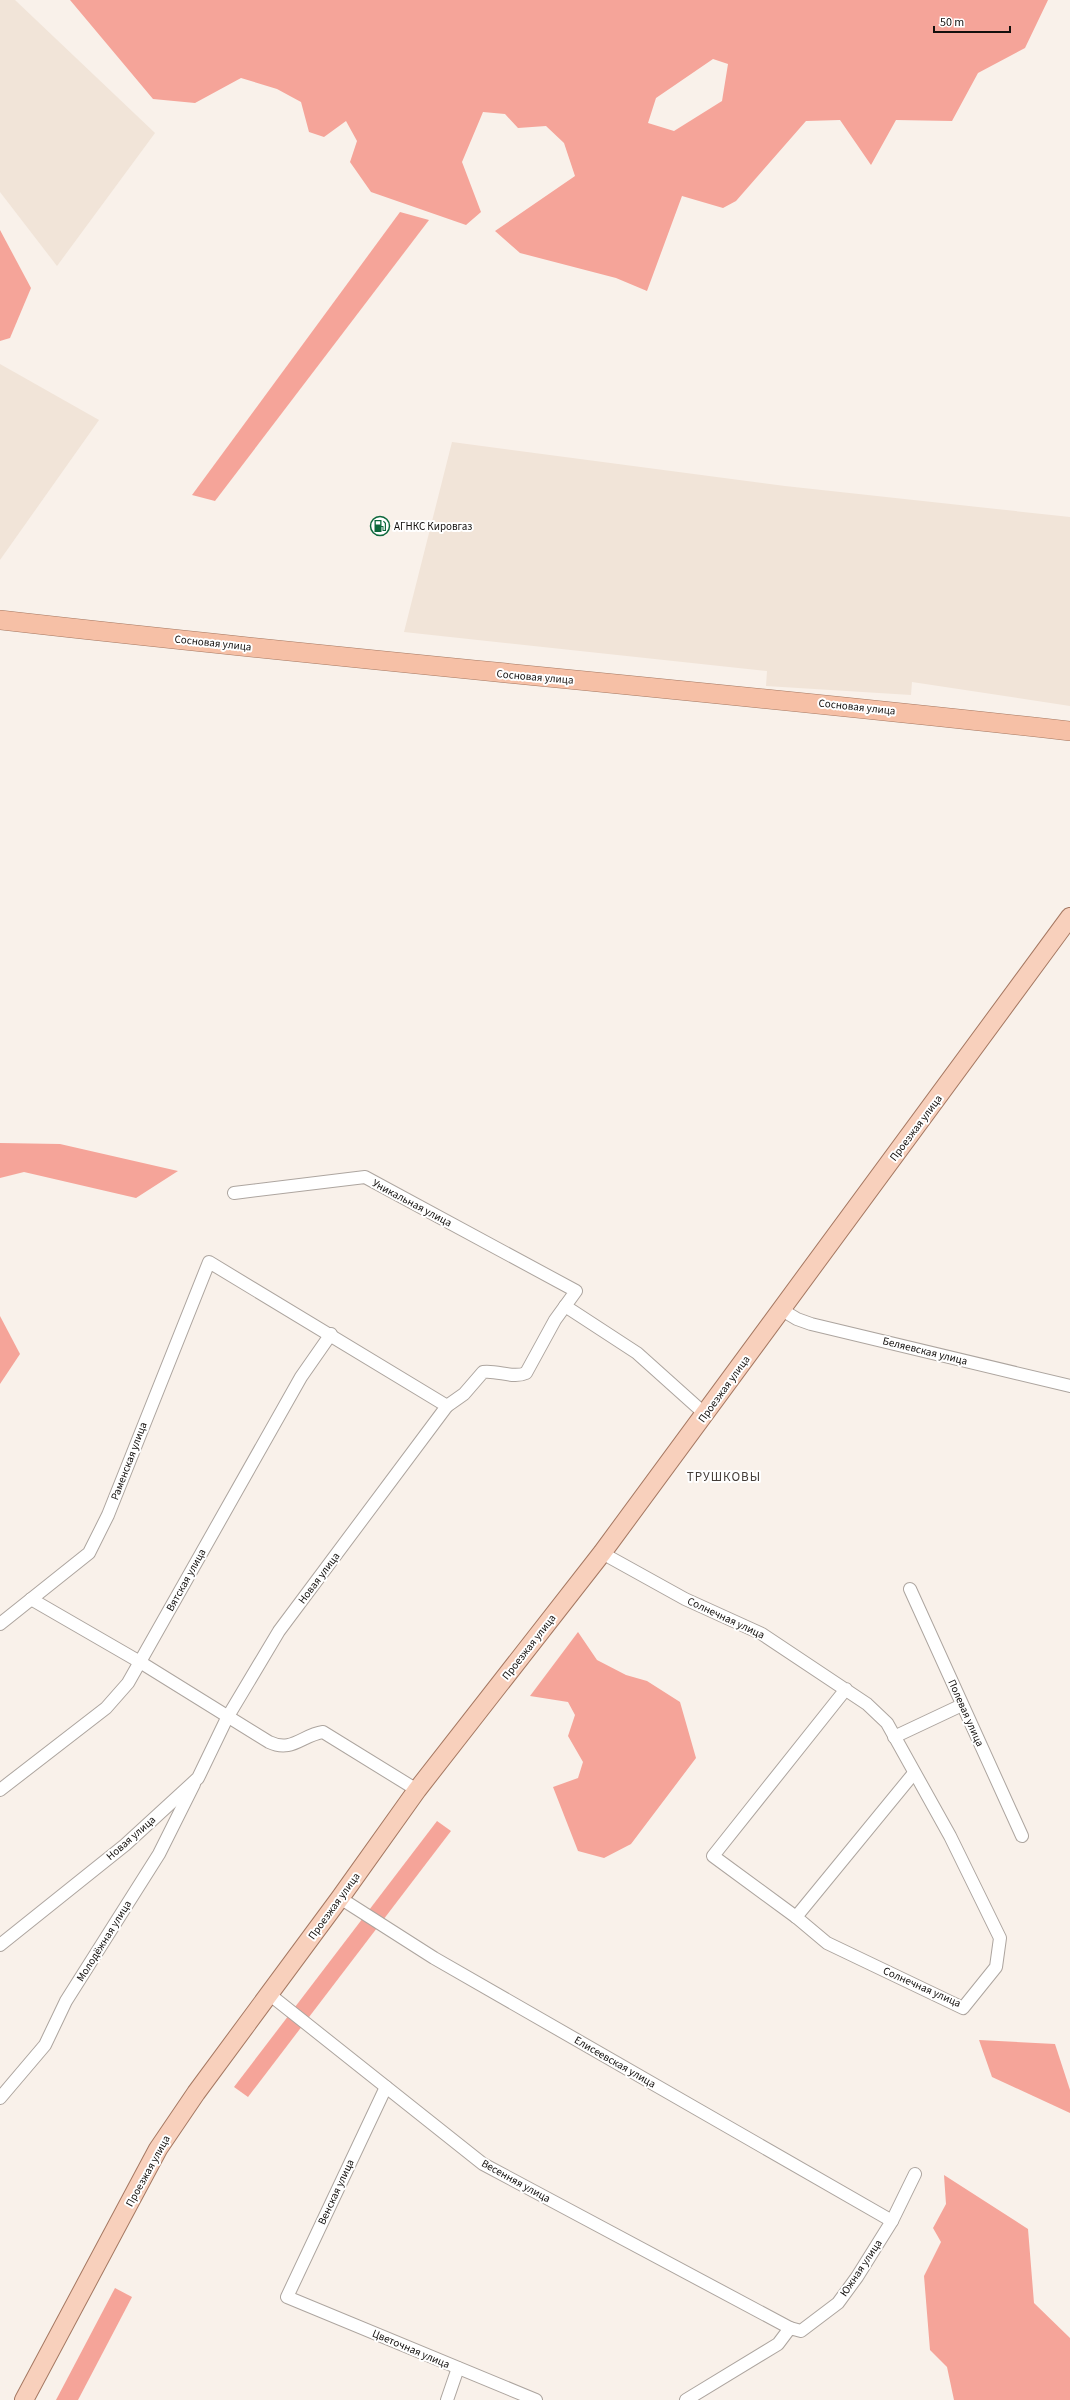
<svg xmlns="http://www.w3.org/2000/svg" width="1070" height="2400" font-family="'Source Sans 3',sans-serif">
<rect width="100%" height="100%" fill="#f9f1ea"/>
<g fill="#f1e4d8">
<polygon points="0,0 15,0 155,133 57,266 0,192"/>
<polygon points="0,364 99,420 0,560"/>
<polygon points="452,442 785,486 1070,517 1070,706 912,682 911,695 766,686 767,671 404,632"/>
</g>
<g fill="#f5a499" fill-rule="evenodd">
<path d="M70 0H1048L1025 48 978 73 952 121 896 120 871 165 840 120 806 121 736 201 723 208 682 196 647 291 616 278 520 253 495 231 575 176 564 143 546 126 518 128 505 114 483 112 462 162 481 212 466 225 371 192 350 162 357 141 346 121 324 137 309 132 301 102 277 89 241 78 195 103 153 99ZM713 59 728 64 722 101 674 131 648 123 656 98Z"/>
<polygon points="400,212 429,220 215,501 192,495"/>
<polygon points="0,230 31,288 10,338 0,341"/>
<polygon points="0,1143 60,1144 178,1171 136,1198 24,1172 0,1178"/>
<polygon points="0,1316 20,1354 0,1384"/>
<polygon points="578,1632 597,1660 626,1675 647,1681 680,1702 696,1758 631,1844 604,1858 578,1851 553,1787 578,1778 583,1762 568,1736 575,1715 568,1702 530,1696"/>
<polygon points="437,1821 451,1831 248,2097 234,2087"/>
<polygon points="979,2040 1055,2044 1070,2090 1070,2113 992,2077"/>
<polygon points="944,2175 1028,2229 1034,2303 1070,2338 1070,2400 954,2400 947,2367 930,2350 924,2276 941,2242 933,2228 946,2204"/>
<polygon points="115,2288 132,2297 78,2400 56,2400"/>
</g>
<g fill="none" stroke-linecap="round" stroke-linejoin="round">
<g stroke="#ada59f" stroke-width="14">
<g id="minor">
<path d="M234 1193 365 1177 576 1291 555 1320 526 1373C513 1379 498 1370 483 1372L464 1394 447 1406"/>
<polyline points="565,1306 637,1353 705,1414"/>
<polyline points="782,1310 797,1319 811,1324 1070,1386"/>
<polyline points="602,1553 685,1599 762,1634 867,1704 887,1723 950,1836 1000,1938 996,1967 963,2008 827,1943 796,1917 713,1856 846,1689"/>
<polyline points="910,1589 1022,1836"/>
<path d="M31 1599 140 1662 269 1742C292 1753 302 1735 323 1732L417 1790"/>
<polyline points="0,1624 89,1553 108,1515 209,1262 447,1406 279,1631 227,1718 198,1778 125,1845 0,1945"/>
<polyline points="894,1737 962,1705"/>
<polyline points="0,1790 106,1708 128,1683 301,1377 331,1334"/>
<polyline points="340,1898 434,1958 892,2221"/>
<polyline points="796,1917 914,1773"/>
<polyline points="269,1994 483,2164 790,2328"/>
<polyline points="386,2087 287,2297 536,2400"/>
<polyline points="0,2098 45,2045 66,2001 159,1854 194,1784"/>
<polyline points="447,2400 458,2368"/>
<polyline points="686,2400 778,2344 790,2328 801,2331 838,2303 857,2277 892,2221 915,2174"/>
</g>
</g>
<g stroke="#a57862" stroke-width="20">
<polyline id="primary" points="24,2400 158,2149 196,2093 340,1898 417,1790 602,1553 1070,917"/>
</g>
<g stroke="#a57862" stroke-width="20">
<path id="trunk" d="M0 620C356 661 714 691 1070 731"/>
</g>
<use href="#minor" stroke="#fff" stroke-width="12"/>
<use href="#primary" stroke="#f8d0bc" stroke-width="18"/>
<use href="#trunk" stroke="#f6c0a6" stroke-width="19"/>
</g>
<defs>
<g id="fuel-ring" transform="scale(1)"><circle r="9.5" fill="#fff" stroke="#0d683c" stroke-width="1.5"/><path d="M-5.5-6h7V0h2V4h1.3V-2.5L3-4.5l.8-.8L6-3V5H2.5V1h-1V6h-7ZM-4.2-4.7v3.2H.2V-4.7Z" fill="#0d683c"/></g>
</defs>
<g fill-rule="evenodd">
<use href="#fuel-ring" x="380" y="526"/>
</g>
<g text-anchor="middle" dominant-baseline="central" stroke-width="4" stroke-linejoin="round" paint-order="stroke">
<g font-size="11" fill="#13100e" stroke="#fff" text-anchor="start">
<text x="394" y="526">АГНКС Кировгаз</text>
</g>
<g font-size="11" fill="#13100e" stroke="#fff">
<text transform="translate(213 643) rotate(6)">Сосновая улица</text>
<text transform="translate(535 677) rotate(5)">Сосновая улица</text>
<text transform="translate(857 707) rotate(6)">Сосновая улица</text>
<text transform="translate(916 1128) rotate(-53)">Проезжая улица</text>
<text transform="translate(412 1203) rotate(28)">Уникальная улица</text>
<text transform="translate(925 1351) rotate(14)">Беляевская улица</text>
<text transform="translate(724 1389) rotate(-54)">Проезжая улица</text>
<text transform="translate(129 1461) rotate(-69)">Раменская улица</text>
<text transform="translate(319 1578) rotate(-53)">Новая улица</text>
<text transform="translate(186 1580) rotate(-61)">Вятская улица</text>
<text transform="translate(726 1618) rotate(25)">Солнечная улица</text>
<text transform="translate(529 1647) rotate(-52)">Проезжая улица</text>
<text transform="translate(966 1713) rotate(66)">Полевая улица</text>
<text transform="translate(131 1838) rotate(-41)">Новая улица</text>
<text transform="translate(334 1906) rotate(-54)">Проезжая улица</text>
<text transform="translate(104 1941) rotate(-58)">Молодёжная улица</text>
<text transform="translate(922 1987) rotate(24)">Солнечная улица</text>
<text transform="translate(615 2062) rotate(30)">Елисеевская улица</text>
<text transform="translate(148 2171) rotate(-61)">Проезжая улица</text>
<text transform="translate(516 2181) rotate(29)">Весенняя улица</text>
<text transform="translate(336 2192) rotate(-65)">Венская улица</text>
<text transform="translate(861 2268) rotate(-56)">Южная улица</text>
<text transform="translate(411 2349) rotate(23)">Цветочная улица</text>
</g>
<g font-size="13" letter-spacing="1" fill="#443d38" stroke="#fff">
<text x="724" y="1477">ТРУШКОВЫ</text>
</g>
</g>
<path d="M934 26v6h76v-6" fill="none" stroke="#13100e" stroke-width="2"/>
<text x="940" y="26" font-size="12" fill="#13100e" stroke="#ffffff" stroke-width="3" paint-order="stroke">50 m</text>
</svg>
